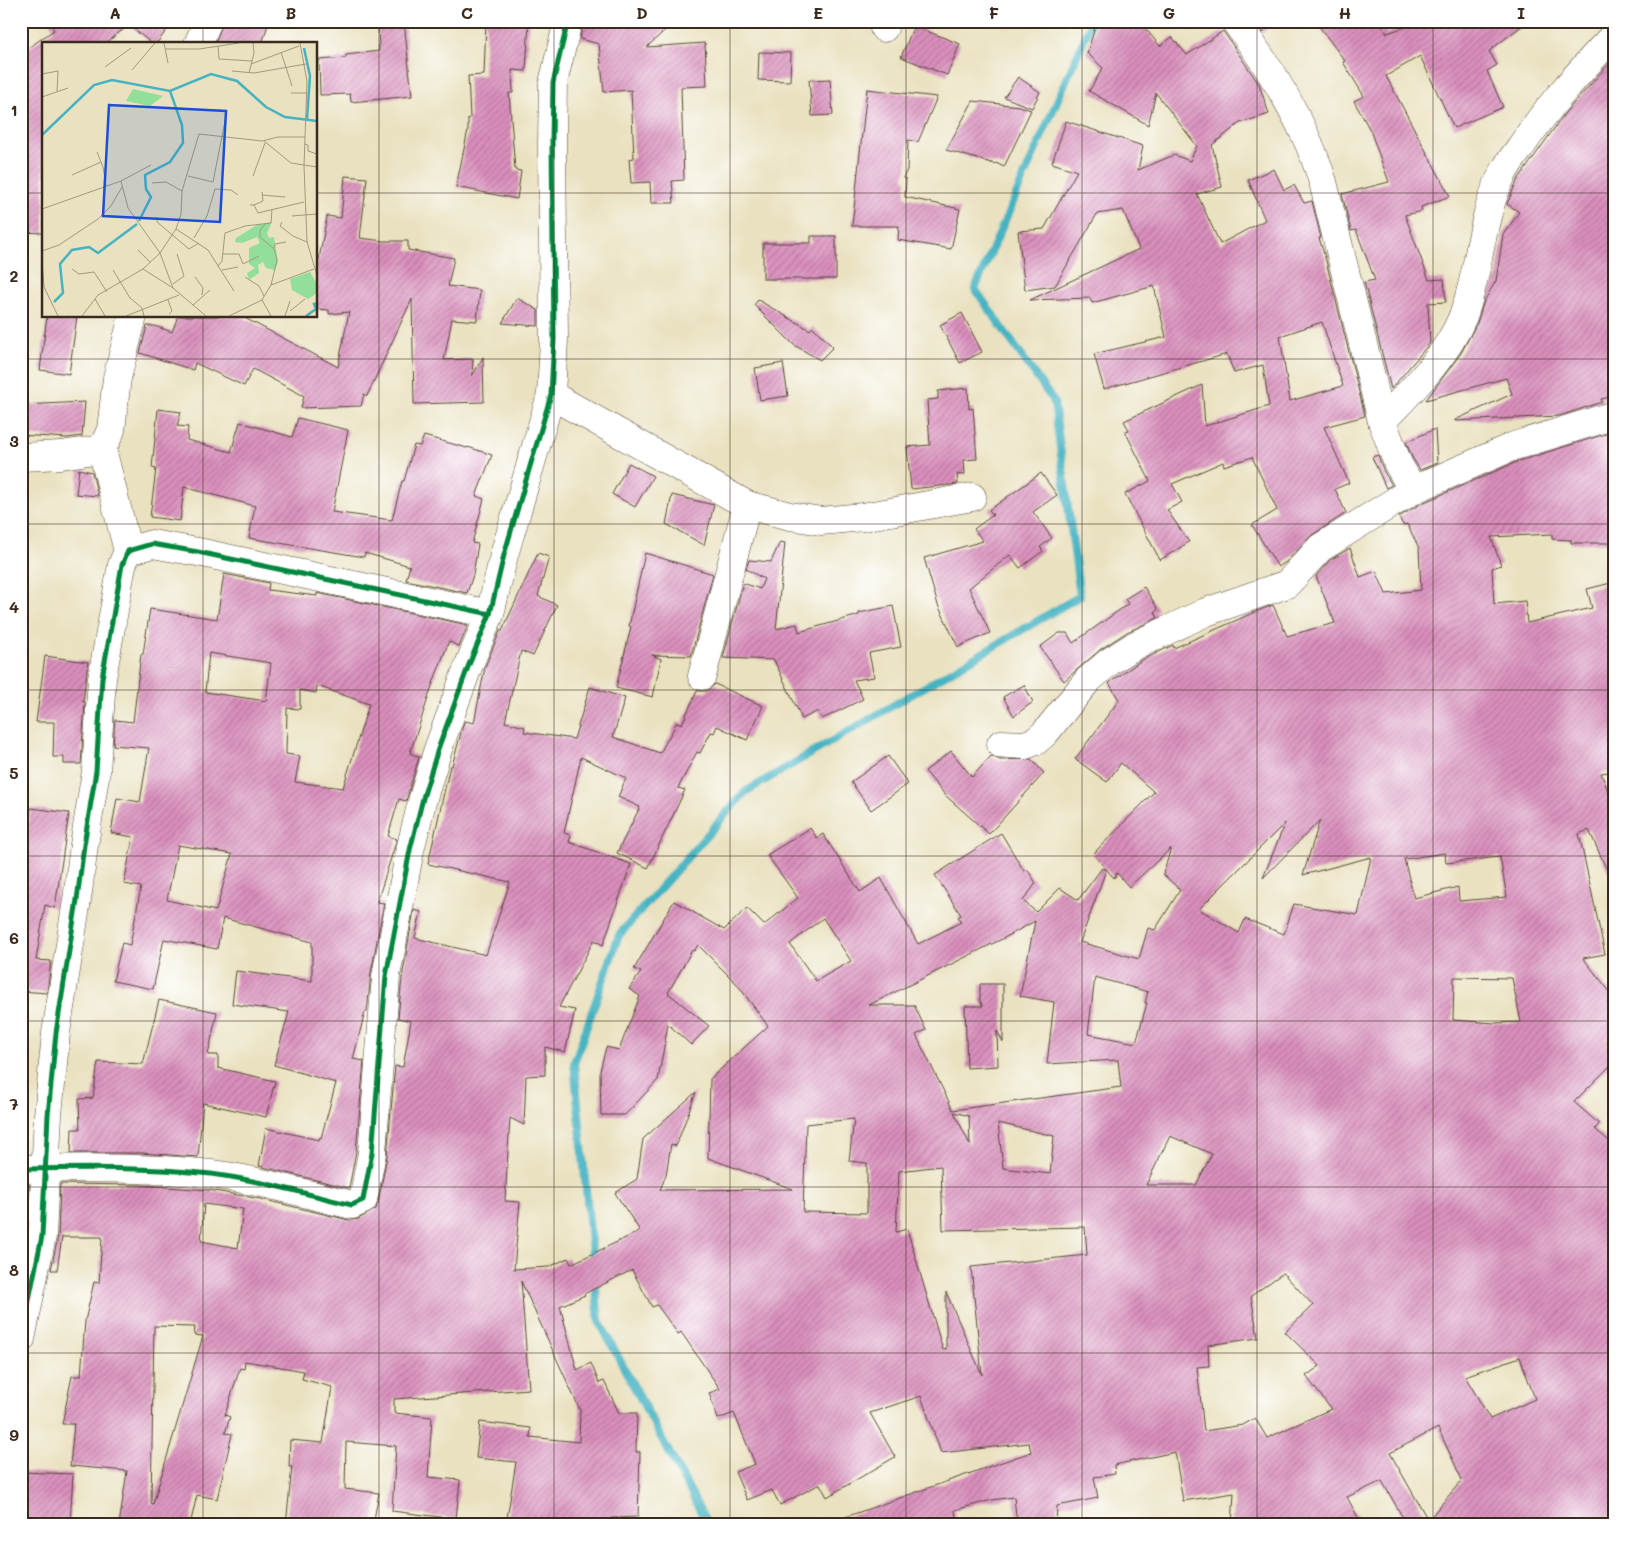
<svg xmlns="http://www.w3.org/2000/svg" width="1636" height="1546" font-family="Mali,sans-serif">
<defs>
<pattern id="building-hatch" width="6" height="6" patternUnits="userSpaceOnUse" patternTransform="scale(1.25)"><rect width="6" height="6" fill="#da8fbd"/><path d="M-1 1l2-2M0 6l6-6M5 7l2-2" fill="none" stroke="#b27599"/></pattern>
</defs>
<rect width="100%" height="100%" fill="#fff"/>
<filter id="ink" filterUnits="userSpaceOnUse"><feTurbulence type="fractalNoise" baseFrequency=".02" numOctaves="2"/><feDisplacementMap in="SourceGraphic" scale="10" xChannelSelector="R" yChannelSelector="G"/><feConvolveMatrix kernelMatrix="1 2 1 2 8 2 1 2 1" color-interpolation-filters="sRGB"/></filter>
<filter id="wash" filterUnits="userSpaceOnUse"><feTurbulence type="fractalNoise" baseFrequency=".0096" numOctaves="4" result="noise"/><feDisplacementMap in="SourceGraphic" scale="20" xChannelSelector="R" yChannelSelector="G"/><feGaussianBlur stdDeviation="1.12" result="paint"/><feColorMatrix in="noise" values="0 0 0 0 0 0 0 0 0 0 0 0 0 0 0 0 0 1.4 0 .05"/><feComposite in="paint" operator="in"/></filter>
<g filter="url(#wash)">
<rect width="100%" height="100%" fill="#e9e1bf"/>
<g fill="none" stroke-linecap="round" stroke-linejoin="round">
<g stroke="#45b3c2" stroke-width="8">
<polyline points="593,1263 574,1063 619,935 745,792 1080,596 1054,402 975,289 1092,21"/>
<polyline points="595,1279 599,1321 708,1525"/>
</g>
</g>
<g id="blocks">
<g fill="url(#building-hatch)" fill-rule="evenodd">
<polygon points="49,21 174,21 156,44 152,44 129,25 104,44 44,44 44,233 21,232 21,53 54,30"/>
<polygon points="223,21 269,21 262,44 215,44"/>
<polygon points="486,21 529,21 526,71 512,70 513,93 509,93 515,170 521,171 517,199 456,187 468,130 468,119 470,118 468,76 484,75"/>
<polygon points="583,21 675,21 647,47 705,43 707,86 681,87 684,180 672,181 674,203 651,203 650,182 631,183 629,159 634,158 631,90 604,92 599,44 580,39"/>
<path d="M1097 21H1139L1160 46 1172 37 1187 55 1223 31 1259 84 1269 114 1240 123 1212 145 1222 187 1197 194 1220 244 1265 220 1248 180 1274 169 1284 190 1294 185 1304 203 1312 201 1321 238H1319L1325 257 1365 416 1324 427 1349 483 1335 489 1346 513 1312 535 1286 562 1278 567 1252 525 1277 510 1252 457 1224 466 1223 462 1172 484 1182 502 1167 510 1189 542 1160 560 1125 494 1150 481 1125 431 1129 430 1124 421 1202 385 1205 426 1269 406 1263 365 1234 373 1227 354 1104 389 1094 354 1166 337 1154 286 1092 303 1090 298 1030 300 1139 249 1123 210 1097 214 1055 286 1025 290 1018 231 1044 229 1077 171 1052 163 1066 121 1143 146 1138 170 1174 155 1190 161 1197 146 1156 93 1148 125 1089 91 1103 68 1087 53ZM1322 322 1343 386 1290 401 1280 336Z"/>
<polygon points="1255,21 1275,21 1263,33"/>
<polygon points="1315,21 1378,21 1387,33 1424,21 1528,21 1489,51 1497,65 1487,71 1503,107 1454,128 1420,56 1386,76 1450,196 1421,207 1422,211 1405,215 1429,280 1444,279 1446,302 1428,303 1430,343 1391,389 1364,282 1375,280 1356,230 1351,231 1342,194 1389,182 1370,130 1354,101 1364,96 1343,62 1345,61"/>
<polygon points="404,22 412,96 351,102 350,94 320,95 319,60 346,58 346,55 379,51 378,23"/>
<polygon points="914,26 960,44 947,75 901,57"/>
<polygon points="759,52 791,53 790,81 758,80"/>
<polygon points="1615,57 1615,396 1601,399 1602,402 1559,416 1455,421 1455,420 1512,394 1506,378 1426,400 1461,353 1477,323 1484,301 1496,281 1503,235 1519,212 1507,204 1517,181 1565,113"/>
<polygon points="1018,77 1040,92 1032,108 1004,97"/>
<polygon points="830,79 833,115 812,116 809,80"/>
<polygon points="867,89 937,97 918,142 908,140 907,170 903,178 906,179 905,197 960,209 951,249 898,240 899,226 852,226"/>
<polygon points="973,101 1019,106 1031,110 1004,167 996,163 995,164 946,150"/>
<polygon points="345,176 367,178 360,238 383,241 408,241 408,250 454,258 448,286 480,290 477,321 452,319 444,360 473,359 472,376 483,357 484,402 414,404 412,299 367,396 364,394 361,406 301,408 304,396 253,369 244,386 195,363 193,370 140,353 147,326 155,326 172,332 178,316 241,316 338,367 349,312 329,314 329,310 316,309 316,258 319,259 327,216 341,218"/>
<polygon points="811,236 836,236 836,279 763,279 763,243 811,243"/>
<polygon points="517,298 538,310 538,326 502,323"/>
<polygon points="758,300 810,330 813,327 833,347 820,360 794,345 754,305"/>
<polygon points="962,313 982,352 960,363 940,325"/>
<polygon points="47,316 77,316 69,374 40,370"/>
<polygon points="783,363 788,396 760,400 755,368"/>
<polygon points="968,388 969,409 973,408 977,459 964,460 965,474 957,475 958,484 911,489 907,447 930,445 927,400 938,399 938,391"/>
<polygon points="85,402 82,436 67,438 21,435 21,405"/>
<polygon points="158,409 181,412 177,426 188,427 187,440 231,452 240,422 292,437 298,418 348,430 332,512 392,520 402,481 404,481 414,445 420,446 424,436 467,448 468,447 492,455 476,496 484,499 472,543 478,544 473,575 467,593 406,580 410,566 365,553 364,557 249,538 255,506 184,487 180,521 150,517 156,469 152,468"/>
<polygon points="1435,429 1437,463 1420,470 1412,457 1406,442"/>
<path d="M1615 431V543H1571V540L1552 539V534L1491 537 1501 565 1492 568 1494 604 1525 601 1527 623 1592 608 1587 589 1615 582V771L1601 773 1615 809V888L1589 830 1579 834 1605 954 1583 958 1615 998V1031L1606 1041 1615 1050V1061L1574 1102 1599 1124 1595 1129 1615 1146V1525H1407L1382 1481 1347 1497 1362 1525H1232L1234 1493 1183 1501 1175 1452 1114 1465 1115 1474 1094 1477 1098 1498 1057 1506 1056 1525H1017L1014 1497 992 1500 955 1510 957 1525H832L831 1522 1031 1452 1029 1443 941 1453 921 1396 870 1413 895 1457 827 1497 820 1484 780 1505 772 1490 747 1500 735 1472 755 1464 734 1413 718 1419 709 1393 720 1389 681 1332 678 1334 657 1305 652 1307 632 1270 584 1294 585 1295 560 1306 577 1370 591 1363 599 1383 604 1381 619 1413H637L636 1452H640L638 1517 611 1518 609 1525H506L516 1462 476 1458 480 1422 531 1428 530 1437 579 1442 580 1410 521 1281 529 1389 394 1399V1413L432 1417 428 1477 460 1480 456 1519 392 1511 396 1446 346 1442 345 1489 379 1493 373 1525H286L292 1467H289L290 1440 323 1443 332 1387 302 1379 304 1371 245 1361 244 1369 240 1368 225 1415 230 1417 225 1433 232 1434 217 1499 197 1495 190 1525H119L127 1471 70 1466 74 1424H62L72 1376H81L85 1321 94 1282 99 1283 102 1237H62L57 1270H51L58 1237 60 1184 140 1185 209 1190 261 1199 349 1220 358 1219 376 1209 378 1203 387 1156 395 1066 403 1067 411 1021 398 1018 402 978 414 910 421 912 415 938 486 955 510 882 428 864 450 766H452L464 722 465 721 474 723 485 667 500 631H502L538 553 549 557 538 596 557 605 533 656 521 651 505 722 525 727 524 732 574 739 590 687 625 698 613 737 660 753 677 722 682 724 697 691H707L715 684 763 706 747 740 717 726 714 733 711 732 700 753 697 752 678 788 685 790 648 868 617 853 640 807 618 797 626 778 581 757 564 833 571 835 569 842 631 864 603 945 594 940 559 1007 575 1010 565 1052 545 1047V1075L526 1076 524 1125 510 1118 505 1201 520 1202 514 1269 549 1267 568 1258 571 1264 640 1231 615 1193 637 1179 643 1139 696 1092 676 1146 671 1144 666 1175 660 1190 793 1189 708 1158 710 1079 768 1026 737 984 698 945 694 951 692 950 668 993 709 1026 691 1045 668 1024 658 1080 625 1115H601L600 1071 606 1047 619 1050 640 996 629 989 641 972 634 969 674 901 724 930 747 908 764 925 798 898 767 855 810 828 817 838 823 834 860 892 881 878 918 944 961 922 958 917 961 915 935 875 1001 833 1024 871 1027 869 1036 883 1023 901 1036 912 1060 888 1078 900 1102 868 1106 870 1080 942 1139 959 1148 928 1155 930 1180 890 1163 874 1171 848 1129 887 1117 873 1114 878 1093 854 1154 792 1121 763 1107 782 1075 759 1119 700 1109 683 1142 660 1173 645 1174 648 1255 612 1273 605 1287 636 1335 623 1316 576 1330 560 1350 548 1360 577 1376 571 1386 594 1421 590 1419 548 1407 524 1403 525 1399 517 1420 504 1519 461ZM1320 820 1303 875 1371 857 1358 915 1294 904 1284 934 1245 919 1239 933 1199 909 1285 823 1263 878ZM1445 853 1446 863 1500 857 1507 897 1459 901 1458 887 1414 898 1404 859ZM823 918 851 961 816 981 790 944ZM1035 921 1020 996 1054 1002 1047 1064 1118 1060 1121 1087 953 1110 916 1035 926 1030 914 1005H869L1004 938ZM1095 977 1148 992 1145 1003H1147L1136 1043 1088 1034ZM1454 977 1512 978 1521 1022 1495 1023 1453 1020ZM954 1112 969 1116 970 1145ZM854 1119 849 1161 867 1163V1213L803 1212 806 1124ZM998 1123 1054 1136 1050 1174 1003 1168ZM1170 1136 1212 1154 1196 1185H1146ZM941 1166 943 1230 1085 1227 1087 1255 971 1267 982 1375 946 1292V1349L943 1350 907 1229 896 1232 899 1171ZM204 1204 243 1209 238 1248 201 1241ZM1283 1273 1313 1305 1285 1332 1320 1366 1306 1376 1331 1409 1267 1438 1255 1418 1243 1425 1204 1431 1197 1367 1209 1366 1208 1345 1258 1338 1251 1296ZM154 1326 195 1327 194 1335 203 1336 153 1504 151 1503ZM1520 1357 1535 1399 1490 1419 1465 1376ZM1438 1428 1462 1480 1428 1520 1390 1453Z"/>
<polygon points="1378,455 1384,472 1392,485 1386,488 1372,457"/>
<polygon points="629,463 653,476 635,507 612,494"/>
<polygon points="79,469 92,472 98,496 76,494"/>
<polygon points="1041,473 1057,495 1033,512 1052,538 1040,547 1043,551 1020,568 1010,555 969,588 990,633 958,647 938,605 924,558 983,541 974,529 993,515 989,510"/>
<polygon points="672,495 714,505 704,545 666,524"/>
<polygon points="780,542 785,543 776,629 797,624 799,632 859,615 859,613 893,606 901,647 869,653 874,677 854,680 863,699 822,719 818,711 802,719 774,660 723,658 743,583 760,589 764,579 746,569 749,560 771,562"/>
<polygon points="645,553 713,574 691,656 652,655 661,659 653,697 616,688 631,627 629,626"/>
<path d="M224 574 269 583 268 590 317 596V593L468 625 459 647 449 641 433 683 410 753 419 757 406 801 399 799 388 836 397 839 377 902 384 903 371 973 367 1012H365L353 1059 364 1061 356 1151 349 1188 259 1166 266 1128 319 1140 320 1137 321 1138 336 1083 274 1065 289 1012 232 1004 236 971 312 981V942L223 918 217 949 164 939 153 989 113 981 122 943 130 945 141 887 124 884 133 837 111 833 117 798 140 802 149 748 113 745 115 720 133 722 141 654H143L150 609 217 619ZM209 653 271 663 266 701 205 692ZM317 686 369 704 343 788 295 782 300 756 286 754 287 708 300 709V690L316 693ZM178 845 232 854 216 911 167 900Z"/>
<polygon points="1144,587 1158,609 1155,612 1158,618 1127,632 1101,649 1064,681 1040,647 1059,633 1067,633 1073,643 1128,604 1125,599"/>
<polygon points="45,656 88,662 83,702 85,702 81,764 64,764 64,757 53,757 54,722 36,722"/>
<polygon points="1024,685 1033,702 1014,716 1003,697"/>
<polygon points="951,751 972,777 991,756 1000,760 1031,759 1044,773 989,834 946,796 925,771"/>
<polygon points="888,756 908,784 871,810 851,782"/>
<polygon points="31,808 69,813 55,908 45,905 36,960 51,961 47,993 21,991 21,848 25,849"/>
<polygon points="980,984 1003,984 1003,1042 997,1031 998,1066 967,1068 965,1006 983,1006 980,1001"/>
<polygon points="159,1000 217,1012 208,1055 218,1055 218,1068 275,1081 266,1117 203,1103 198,1157 141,1153 71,1153 72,1129 80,1129 79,1099 93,1098 98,1062 143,1064"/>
<polygon points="29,1184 26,1234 21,1260 21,1185"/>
<polygon points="21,1472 73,1474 70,1525 21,1525"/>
</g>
</g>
</g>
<g filter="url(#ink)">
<use href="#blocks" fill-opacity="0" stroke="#554536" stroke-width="1"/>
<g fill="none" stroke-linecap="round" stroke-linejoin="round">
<g stroke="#554536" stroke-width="29">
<g id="minor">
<path d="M1235 21C1272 70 1305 123 1323 182L1382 421 1398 464 1413 490"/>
<polyline points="884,28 885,21"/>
<polyline points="198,44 208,21"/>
<polyline points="551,395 747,505 790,516 821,521 863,517 972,497"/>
<path d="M1382 421C1412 390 1447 356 1463 316 1480 271 1480 220 1501 177 1506 167 1513 157 1520 148 1547 107 1581 70 1615 34"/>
<polyline points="102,449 128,551"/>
<polyline points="21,457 61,455 102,449 111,430 117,378 133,316"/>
<polyline points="702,676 747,505"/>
<polyline points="1001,744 1025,745 1036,741 1045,733 1088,680 1109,662 1134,646 1206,612 1287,584 1320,548 1413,490 1514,446 1615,415"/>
<path d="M21 1169C83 1168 150 1167 211 1174 259 1180 306 1194 352 1205L363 1200 372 1153 386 976 410 850 423 798 438 749 468 667 490 614 504 555 551 395 554 339 552 142 553 83 568 21"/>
<polyline points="21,1339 42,1236 48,1115 56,1033 77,900 84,845 96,771 102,678 122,565 128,551 152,544 198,552 490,614"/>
</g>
</g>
<use href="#minor" stroke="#fff" stroke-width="28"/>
<g stroke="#fff" stroke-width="8">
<g id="cycleway">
<path d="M21 1169C83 1168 150 1167 211 1174 259 1180 306 1194 352 1205L363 1200 372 1153 386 976 410 850 423 798 438 749 468 667 490 614 504 555 551 395 554 339 552 142 553 83 568 21"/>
<polyline points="21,1339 42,1236 48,1115 56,1033 77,900 84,845 96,771 102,678 122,565 128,551 152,544 198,552 490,614"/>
</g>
</g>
<use href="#cycleway" stroke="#00873e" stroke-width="5"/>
</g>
</g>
<path fill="none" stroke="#3b2a1e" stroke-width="1" stroke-opacity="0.55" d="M203 21V44M379 21V1525M554 21V1525M730 21V1525M906 21V1525M1082 21V1525M1257 21V1525M1433 21V1525M21 193H44M316 193H1615M203 316V1525M21 359H1615M21 524H1615M21 690H1615M21 856H1615M21 1021H1615M21 1187H1615M21 1353H1615"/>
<g transform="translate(42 42)">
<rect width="275" height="275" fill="#e9e1bf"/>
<path d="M230 180 225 191 227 196 232 195 236 220 233 228 224 226 221 220 216 223 217 231 207 238 205 231 213 226 207 222V206L218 201 215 195 200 201 193 200 194 196 215 183ZM268 230 275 242V251L266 257 250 248 248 237Z" fill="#92de9b"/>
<path d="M91 47 121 54 108 64 84 59Z" fill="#92de9b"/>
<path fill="none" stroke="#45b3c2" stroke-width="2.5" d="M262 6 268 34 265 77M0 93 52 43 70 38 128 49 169 32 195 39 224 65 243 75 275 79M97 179 109 155 104 147 103 133 128 120 141 101 140 83 128 49M12 260 21 251 18 222 30 208 47 205 56 211 95 182M264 274 274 267 272 262 275 261"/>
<path fill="none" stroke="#a3987f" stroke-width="1" d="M122 1 126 21M258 1 265 39 262 124 265 200 275 233M176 4 177 17 210 19M124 7H157L197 1M239 10 250 44M209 22 257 4M63 25 89 6M90 28 113 1M190 29 212 31 264 22M207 31 212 11 211 1M0 32 16 29 15 50M249 51H265M0 55 26 46M222 99 249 121 275 125M263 102 266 103V109L275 112M55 110 61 125 64 144M30 133 59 120M146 134 171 140 185 69M211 134 223 101M79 139 86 166 118 211 131 246M110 141 124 140 140 149M220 153 243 155M208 163H212L216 171 262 160M212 163 221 159 220 150M0 167 79 139 109 123M250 174 275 172M115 175V180L147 207 157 201M240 180 238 184 251 194 265 200M224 181 218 188V195L232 207 235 218 229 243M134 187 166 208 192 249M152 196 165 174 173 147 189 148 196 153M232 206 233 202 244 200M96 208 108 220M0 209 17 203 56 177 69 164 80 145M181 212H197L201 222 217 214M0 218 2 245 16 274M176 224 180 219 183 191 203 184 229 181 230 167M30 227 37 232 52 230 65 250M101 227 118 211 134 187 139 172 140 149 157 92 220 99 236 95H263M71 228 88 256 100 266 102 274M180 228 196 225M153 235 161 246 160 253M203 235 217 244 222 254M131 242 142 234 135 212M53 257 63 274M126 258 130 269 127 272M220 258 229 274M151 263 168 248M248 269 263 257M40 274 56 253 101 227 131 246 164 274M84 274 137 253M187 274 220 258 229 243 272 227M243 274 248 259"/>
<path fill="#1d4ed8" fill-opacity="0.15" stroke="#1d4ed8" stroke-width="2.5" d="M67 63 184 69 178 180 61 174Z"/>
<rect width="275" height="275" fill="none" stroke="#3b2a1e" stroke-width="2.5"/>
</g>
<rect width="1636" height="1546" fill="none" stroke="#fff" stroke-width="55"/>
<rect x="28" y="28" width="1580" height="1490" fill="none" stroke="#3b2a1e" stroke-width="2"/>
<g font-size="16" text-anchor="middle" font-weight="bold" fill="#3b2a1e">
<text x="115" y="19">A</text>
<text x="291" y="19">B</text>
<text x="467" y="19">C</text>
<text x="642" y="19">D</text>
<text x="818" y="19">E</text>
<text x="994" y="19">F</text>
<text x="1169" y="19">G</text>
<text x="1345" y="19">H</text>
<text x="1521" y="19">I</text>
<text x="14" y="116">1</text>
<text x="14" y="282">2</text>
<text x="14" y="447">3</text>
<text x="14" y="613">4</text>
<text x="14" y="779">5</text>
<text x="14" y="944">6</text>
<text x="14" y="1110">7</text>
<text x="14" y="1276">8</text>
<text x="14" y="1441">9</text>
</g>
</svg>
